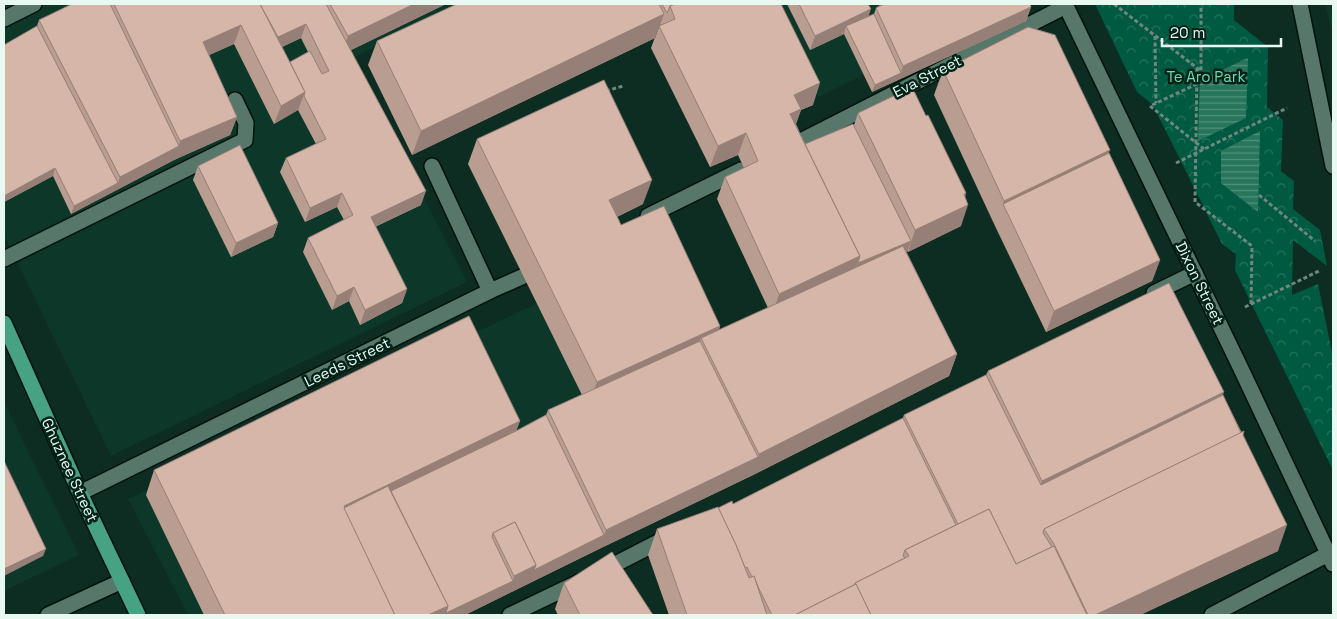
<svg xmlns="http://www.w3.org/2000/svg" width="1337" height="619" font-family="'Space Grotesk',sans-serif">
<defs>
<pattern id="park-crowns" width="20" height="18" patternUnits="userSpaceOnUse" patternTransform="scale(1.25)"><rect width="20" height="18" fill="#005a42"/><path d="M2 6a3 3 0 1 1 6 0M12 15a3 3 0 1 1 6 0" fill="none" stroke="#25725e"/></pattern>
<pattern id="water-rules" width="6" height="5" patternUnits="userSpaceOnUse" patternTransform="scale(1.25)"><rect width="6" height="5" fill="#27765c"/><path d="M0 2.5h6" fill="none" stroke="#51917c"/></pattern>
</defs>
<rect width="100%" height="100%" fill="#0d2c22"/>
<g fill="#0d3729">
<polygon points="4,4 463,4 353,58 467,282 111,456 4,235"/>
<polygon points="771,4 1007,4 819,97"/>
<polygon points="1325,4 1333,4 1333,37"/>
<polygon points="538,303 588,407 511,445 460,340"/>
<polygon points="4,402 79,555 4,591"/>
<polygon points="177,476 243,615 188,615 128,499"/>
</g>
<polygon fill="url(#park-crowns)" points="1095,4 1234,4 1234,20 1268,47 1267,107 1283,120 1281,171 1294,181 1293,209 1320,230 1327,266 1293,240 1292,295 1318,284 1333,357 1333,470 1235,270 1236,254 1222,244 1153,105 1137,92"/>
<g fill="url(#water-rules)">
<polygon points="1248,58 1246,118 1198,141 1200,80"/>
<polygon points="1260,131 1258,212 1221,183 1221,151"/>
</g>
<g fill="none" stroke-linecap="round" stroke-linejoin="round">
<g stroke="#00130c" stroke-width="18">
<g id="minor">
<polyline points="1065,4 1243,373 1333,564"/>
<polyline points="1300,4 1333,166"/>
<polyline points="4,19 34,4"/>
<polyline points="789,147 1066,6"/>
<polyline points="432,166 490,291"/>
<polyline points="648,216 741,170"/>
<polyline points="4,259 245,140 246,123 235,100"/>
<polyline points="1154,293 1195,273"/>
<polyline points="80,493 490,291 524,276"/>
<polyline points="602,571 668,537"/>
<polyline points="48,615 122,581"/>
<polyline points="510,615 579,582"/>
<polyline points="1212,615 1328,554"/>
</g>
</g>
<g stroke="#00130c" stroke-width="18">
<polyline id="major" points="4,323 80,493 138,615"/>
</g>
<g stroke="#6e887e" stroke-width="3" stroke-dasharray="4 2.5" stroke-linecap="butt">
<polyline points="1114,4 1201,71 1201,4"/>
<polyline points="1155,36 1156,103"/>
<polyline points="1197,68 1195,202 1252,246 1251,304"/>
<polyline points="1197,84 1150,106 1204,149"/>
<polyline points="606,91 623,86"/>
<polyline points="1176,163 1287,108"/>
<polyline points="1259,195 1315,241"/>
<polyline points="1245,307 1321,270"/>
</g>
<use href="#minor" stroke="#57776a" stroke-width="15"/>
<use href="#major" stroke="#46a283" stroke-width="15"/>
</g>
<g fill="#b89d90" fill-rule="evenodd">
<path d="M72 4H446L351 50 421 205 375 227 407 289 402 303 360 325 349 301 332 310 303 252 308 238 344 220 337 207 305 222 280 172 286 158 316 144 298 110 274 124 234 44 209 55 237 117 230 135 174 160 71 214 53 176 4 202V45L37 26 39 20ZM301 38 308 52 290 62 282 47Z"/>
<polygon points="457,4 781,4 813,105 801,110 796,124 805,144 854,125 858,113 926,116 966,193 965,197 961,226 908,252 907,251 907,253 957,354 949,376 751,476 599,549 465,615 204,615 146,495 154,470 520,421 516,431 546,415 548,410 582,395 468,164 477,139 643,204 617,217 621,225 720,326 719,330 768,308 717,199 725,177 744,168 738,155 710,167 651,48 659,26 661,26 660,24 655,38 412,155 368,65 377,41"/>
<polygon points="787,4 868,4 868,16 874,14 876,8 880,5 880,4 1030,4 1031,7 1026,21 872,92 844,34 810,50"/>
<polygon points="943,70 1109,153 1160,260 1152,281 1046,332 995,226 934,95"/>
<polygon points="198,166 278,223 273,237 231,257 193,180"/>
<polygon points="988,371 1223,395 1243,435 1278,551 1140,615 669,615 648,555 657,529 718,508 733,504 903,418 904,415 986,375"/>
<polygon points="564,583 653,615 558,615 555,609"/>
</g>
<g fill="#967f76">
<polygon points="414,4 446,4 341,55 348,36"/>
<polygon points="1031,7 1026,21 872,92 875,85 901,73 903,66"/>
<polygon points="871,9 866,24 846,26 844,34 810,50 815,36"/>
<polygon points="664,14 655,38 412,155 421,131"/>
<polygon points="306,24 301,38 269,53 274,39"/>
<polygon points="241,25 234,44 196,61 203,42"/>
<polygon points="820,83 813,105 801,110 793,131 790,114 794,95"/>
<polygon points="305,92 298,110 274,124 281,106"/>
<polygon points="237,117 230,135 174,160 71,214 74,206 118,183 120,177 179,146 180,141"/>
<polygon points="746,133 738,155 710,167 718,146"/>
<polygon points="1110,150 1101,175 1003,204 1004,201"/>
<polygon points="55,168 53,176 4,202 4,196"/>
<polygon points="652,180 643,204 600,225 609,200"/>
<polygon points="426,191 421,205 365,231 371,217"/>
<polygon points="342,193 337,207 305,222 310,208"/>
<polygon points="966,193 960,209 968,205 961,226 908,252 915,230"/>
<polygon points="278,223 273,237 231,257 236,243"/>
<polygon points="911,241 906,255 853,277 858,263"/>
<polygon points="860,256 853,277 772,316 779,294"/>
<polygon points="1160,260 1152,281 1046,332 1054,311"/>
<polygon points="354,287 349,301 332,310 337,296"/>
<polygon points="407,289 402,303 360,325 365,310"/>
<polygon points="720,326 712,351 701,338 694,359 588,407 597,382"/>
<polygon points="957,354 949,376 751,476 599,549 465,615 428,615 448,606 513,581 514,576 536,565 604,535 606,530 758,457 759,454"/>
<polygon points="1224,392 1215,417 1033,506 1042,481"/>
<polygon points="520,421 511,445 349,524 344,506"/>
<polygon points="1287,525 1278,551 1140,615 1095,615"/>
<polygon points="46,549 43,556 4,576 4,569"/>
</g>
<g fill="#d6b6a8" stroke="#967f76">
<polygon points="72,4 110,4 179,146 120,177 39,20"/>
<polygon points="114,4 260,4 305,92 281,106 241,25 203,42 237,117 180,141"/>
<polygon points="260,4 326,4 426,191 371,217 407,289 365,310 354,287 337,296 308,238 353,215 342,193 310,208 286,158 326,139 304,96 305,92 290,62 310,51 322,74 329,71 306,24 278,37"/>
<polygon points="330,4 414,4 348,36"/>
<polygon points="457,4 659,4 664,14 421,131 377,41"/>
<polygon points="662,4 675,4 670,6 667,13"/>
<polygon points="675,4 781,4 820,83 794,95 801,109 790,114 860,256 779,294 725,177 758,161 746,133 718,146 659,26 675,19 670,6"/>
<polygon points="799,4 868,4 871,9 815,36"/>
<polygon points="884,4 1030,4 1031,7 903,66 876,8"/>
<polygon points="874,14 901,73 875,85 846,26"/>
<polygon points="37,26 118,183 74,206 55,168 4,196 4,45"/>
<polygon points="1028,27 1055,35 1110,150 1004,201 943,70"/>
<polygon points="604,80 652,180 609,200 615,212 621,225 664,206 720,326 597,382 477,139"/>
<polygon points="912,87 926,116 928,115 966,193 964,194 968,205 915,230 858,113"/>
<polygon points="853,124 911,241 858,263 860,256 805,144"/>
<polygon points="240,145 278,223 236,243 198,166"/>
<polygon points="1109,153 1160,260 1054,311 1003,204"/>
<polygon points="903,246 957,354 759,454 701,338"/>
<polygon points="1169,283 1224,392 1042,481 988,371"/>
<polygon points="469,316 520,421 344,506 395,615 225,615 154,470"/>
<polygon points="700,341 758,457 606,530 548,410"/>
<polygon points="986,375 1041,485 1223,395 1241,433 1044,529 1043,533 1052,547 1016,564 989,509 958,524 904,415"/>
<polygon points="546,415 604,535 534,570 536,565 515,522 493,533 492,537 513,581 446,613 448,606 391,491 516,431"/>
<polygon points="903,418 956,525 905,550 903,556 905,558 855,583 854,585 795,615 772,615 759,589 754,576 752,577 747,567 745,568 736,545 718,508 732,501 733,504"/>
<polygon points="1244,431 1243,435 1287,525 1095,615 1088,615 1054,544 1044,529"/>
<polygon points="4,461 46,549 4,569"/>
<polygon points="388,486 448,606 428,615 395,615 344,508"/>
<polygon points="718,507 736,545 749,578 754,576 767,615 687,615 657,529"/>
<polygon points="989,509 1016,564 1054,546 1087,615 871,615 855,583 909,556 905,550"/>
<polygon points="515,522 536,565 514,576 493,533"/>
<polygon points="612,552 653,615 580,615 564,583"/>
<polygon points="856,584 871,615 795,615"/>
</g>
<g text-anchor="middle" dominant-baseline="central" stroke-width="5" stroke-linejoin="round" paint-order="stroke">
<g font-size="15" fill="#e7f9f1" stroke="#032318">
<text transform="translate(927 76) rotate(-27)">Eva Street</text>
<text transform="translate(1200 283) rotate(64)">Dixon Street</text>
<text transform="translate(347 362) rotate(-26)">Leeds Street</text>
<text transform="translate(70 470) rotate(65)">Ghuznee Street</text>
</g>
<g font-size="15" fill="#6cdab2" stroke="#032318">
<text x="1206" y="76">Te Aro Park</text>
</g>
</g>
<rect width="1337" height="619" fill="none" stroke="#e7f9f1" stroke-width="10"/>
<path d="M1162 38v8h119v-8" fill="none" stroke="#e7f9f1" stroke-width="2.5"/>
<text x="1170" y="38" font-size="15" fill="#e7f9f1" stroke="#032318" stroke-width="4" paint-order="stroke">20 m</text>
</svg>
